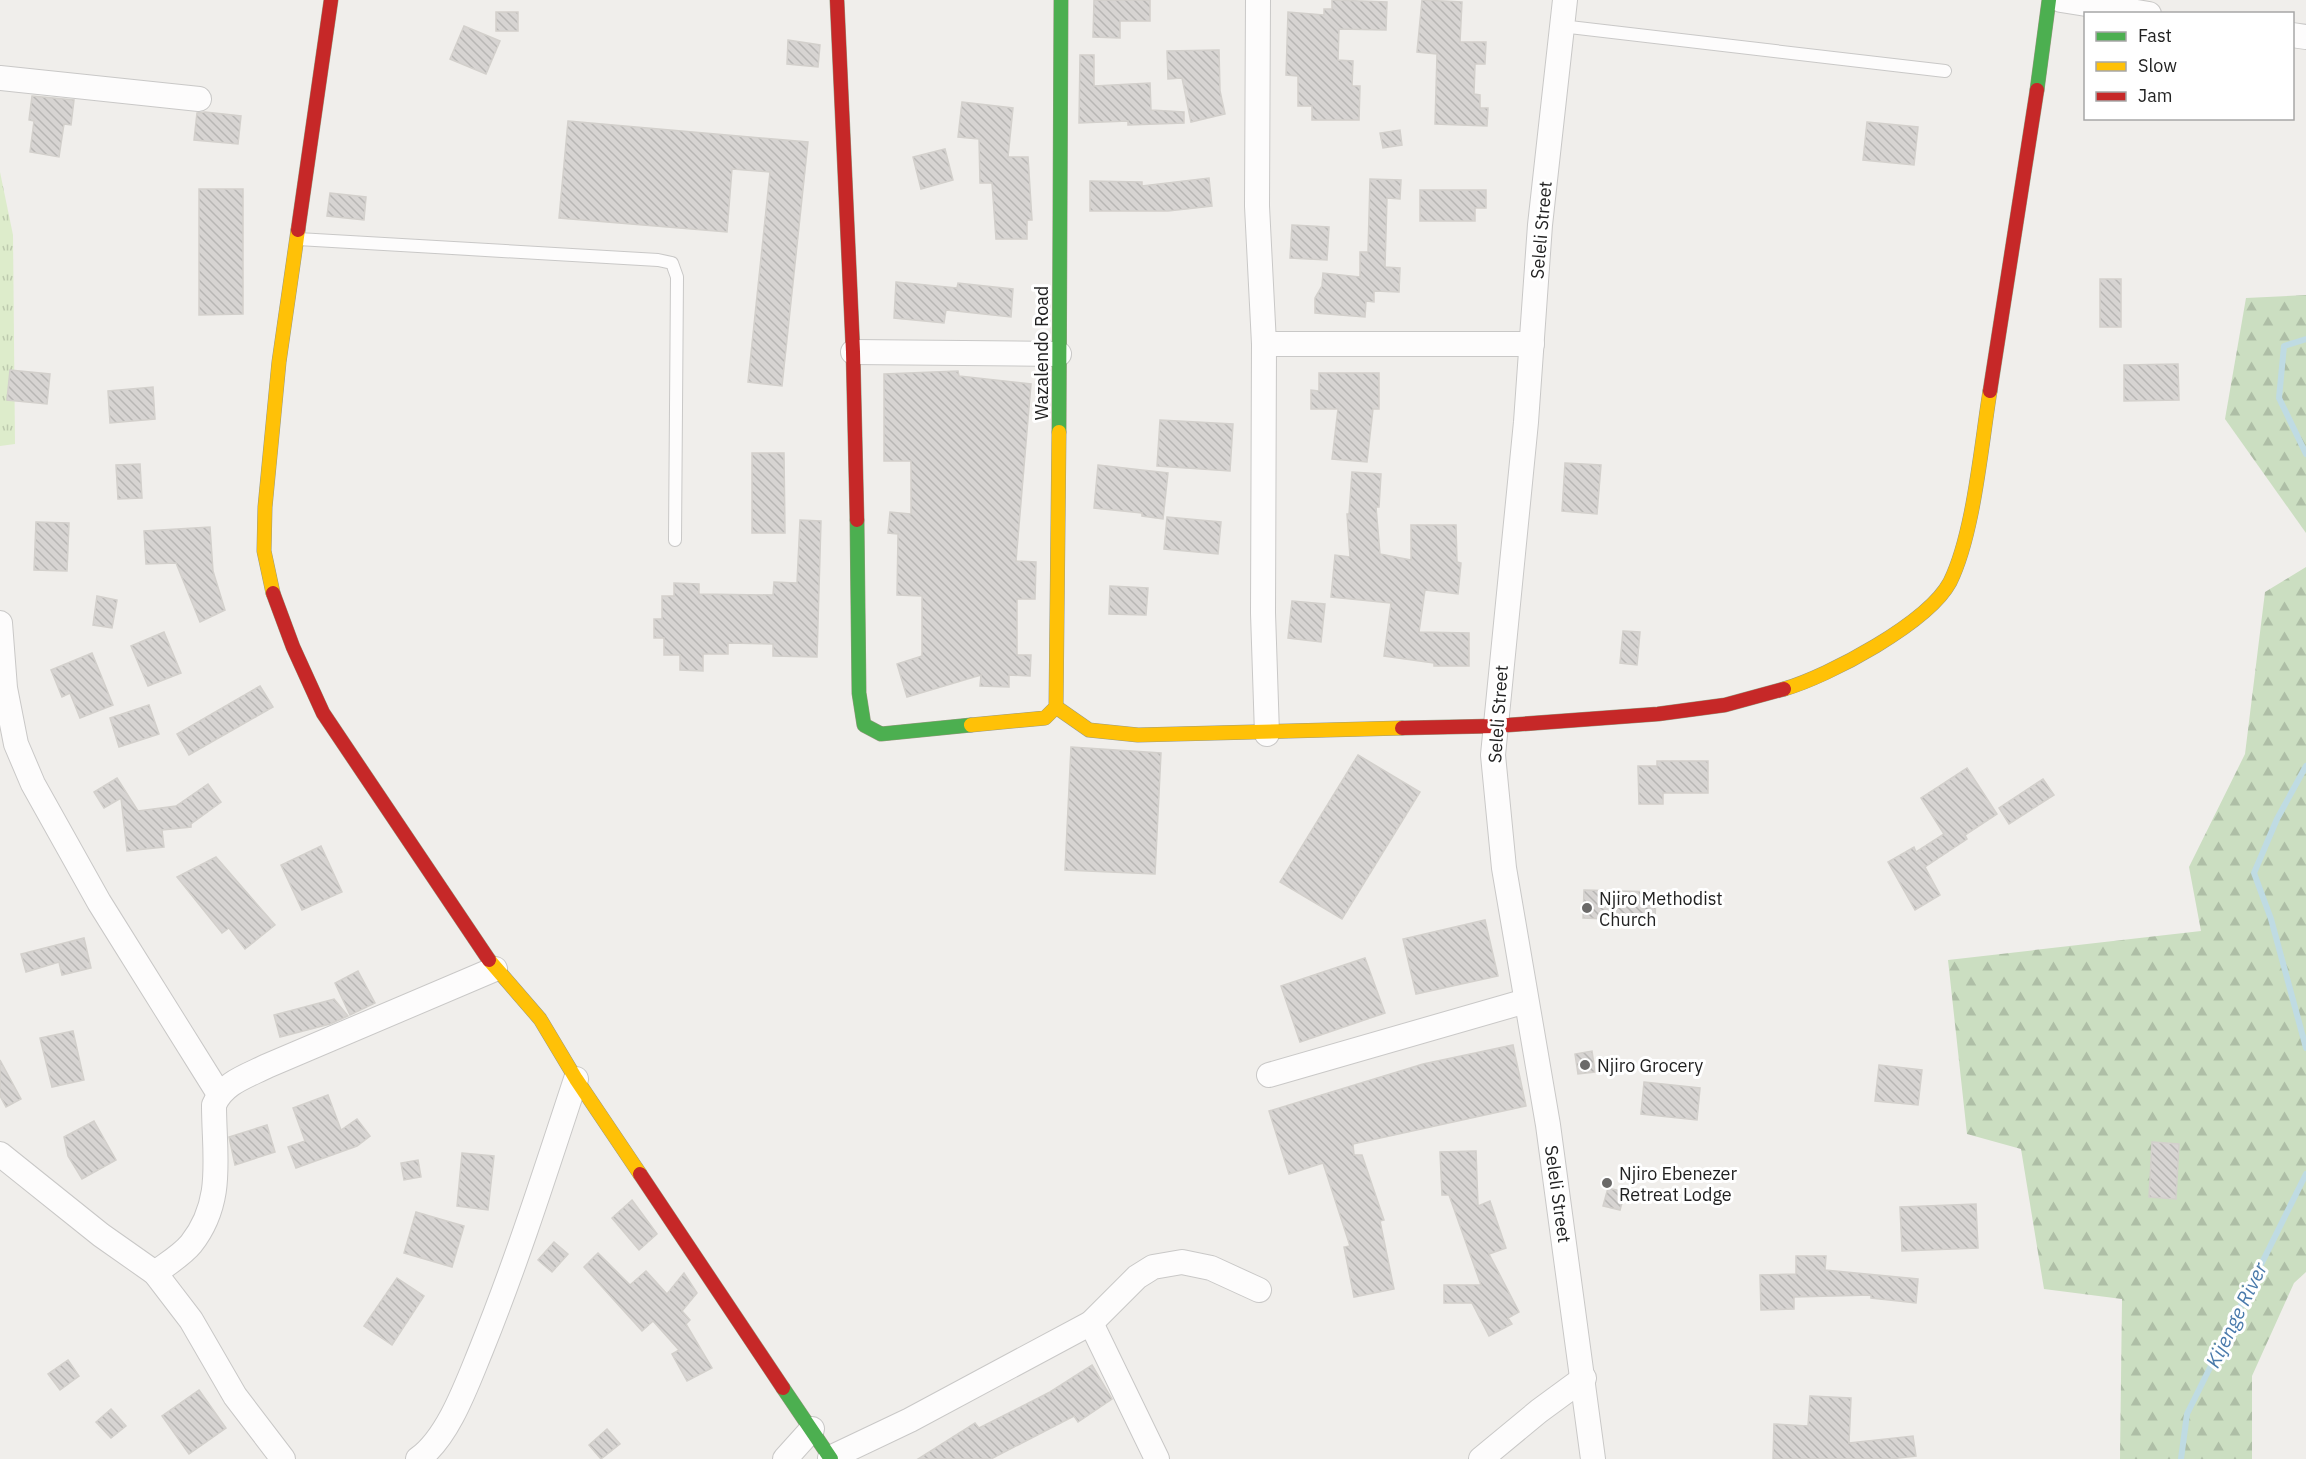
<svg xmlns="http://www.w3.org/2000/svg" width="2306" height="1459" font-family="'IBM Plex Sans',sans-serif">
<defs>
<pattern id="grass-tufts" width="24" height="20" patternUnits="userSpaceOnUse" patternTransform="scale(1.5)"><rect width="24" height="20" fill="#ddeccb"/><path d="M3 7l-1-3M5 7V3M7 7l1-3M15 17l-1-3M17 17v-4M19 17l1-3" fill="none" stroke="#bdcaae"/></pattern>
<pattern id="forest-firs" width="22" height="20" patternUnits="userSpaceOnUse" patternTransform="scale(1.5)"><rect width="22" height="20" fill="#cbdec1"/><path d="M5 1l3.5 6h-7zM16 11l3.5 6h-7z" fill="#aebea6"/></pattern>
<pattern id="building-back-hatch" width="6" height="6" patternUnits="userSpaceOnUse" patternTransform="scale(1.5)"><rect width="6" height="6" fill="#d7d4d2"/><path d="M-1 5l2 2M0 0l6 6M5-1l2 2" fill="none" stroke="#b8b6b4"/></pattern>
</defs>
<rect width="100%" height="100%" fill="#f0eeeb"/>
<polygon fill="url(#grass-tufts)" points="0,172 13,235 15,444 0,446"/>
<g fill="url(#forest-firs)">
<polygon points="2306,295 2306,533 2225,419 2246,298"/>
<polygon points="2306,567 2306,1272 2294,1283 2252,1376 2252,1459 2120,1459 2122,1299 2044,1289 2021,1149 1967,1134 1948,960 2201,931 2189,867 2245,754 2265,592"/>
</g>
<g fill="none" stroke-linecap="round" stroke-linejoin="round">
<g stroke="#bfdbe3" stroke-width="6">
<polyline points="2306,339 2284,346 2279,398 2306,454"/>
<polyline points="2306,766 2277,819 2254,873 2271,919 2306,1048"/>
<polyline points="2181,1459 2187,1414 2306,1174"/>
</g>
</g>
<g fill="url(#building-back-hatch)" stroke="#d3d0cc" stroke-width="1.5">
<polygon points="1094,0 1150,0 1150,21 1120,21 1120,38 1093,37"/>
<polygon points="1332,0 1387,2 1386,30 1339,29 1338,60 1353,61 1352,86 1360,86 1359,120 1312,120 1312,106 1298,106 1298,76 1286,75 1288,12 1324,15 1324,9 1332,9"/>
<polygon points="1422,0 1462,2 1460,42 1486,42 1485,64 1475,64 1474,94 1480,95 1480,108 1488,108 1487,126 1435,124 1437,54 1417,52"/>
<rect x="496" y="12" width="22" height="19"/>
<polygon points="464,26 500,41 486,74 450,59"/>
<polygon points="788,40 820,45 818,67 787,64"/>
<polygon points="1219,50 1220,91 1225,114 1191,122 1182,78 1168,79 1167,51"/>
<polygon points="1080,55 1094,55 1094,86 1150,83 1151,110 1184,112 1184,123 1128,125 1128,121 1079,123"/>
<polygon points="32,96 74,100 71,125 64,124 59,157 30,152 34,121 29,120"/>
<polygon points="962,102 1013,108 1008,157 1028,157 1032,220 1027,220 1027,239 996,239 992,183 980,183 979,139 958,137"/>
<polygon points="205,112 241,116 238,144 194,140 197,113"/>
<polygon points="568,121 808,142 782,386 748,382 770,172 732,169 727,232 559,218"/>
<polygon points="1867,122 1918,127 1914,165 1863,160"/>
<polygon points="1400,130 1402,145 1383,148 1380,133"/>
<polygon points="945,149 953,180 921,189 913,157"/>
<polygon points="1209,178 1212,206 1168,211 1090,211 1090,181 1142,182 1142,186"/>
<polygon points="1370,179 1401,180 1400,199 1387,198 1385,267 1400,268 1399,292 1374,291 1374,302 1366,301 1365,317 1315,313 1315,298 1322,286 1323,273 1360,277 1360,252 1368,252"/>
<polygon points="199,189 243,189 243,314 199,315"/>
<polygon points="1420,190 1486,190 1486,208 1475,208 1475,221 1420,221"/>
<polygon points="330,193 366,197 364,220 327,216"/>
<polygon points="1292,225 1329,227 1327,260 1290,258"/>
<rect x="2100" y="279" width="21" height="48"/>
<polygon points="896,282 957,288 958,283 1013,289 1011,317 946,310 944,323 894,318"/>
<polygon points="2178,364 2179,400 2124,401 2124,365"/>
<polygon points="10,370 50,374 47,404 7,400"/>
<polygon points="958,371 959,376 1031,384 1016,561 1036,562 1035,599 1017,599 1017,655 1031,655 1030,676 1009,675 1009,687 980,686 981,675 907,697 897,664 922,656 922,596 897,595 898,534 888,533 890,512 911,514 911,461 884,461 884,374"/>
<polygon points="1319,373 1379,373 1379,409 1373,409 1367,462 1332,459 1338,409 1311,409 1311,390 1319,391"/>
<polygon points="153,387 155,419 110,423 108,391"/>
<polygon points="1160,420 1233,424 1230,471 1157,466"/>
<polygon points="752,453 784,453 785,533 752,533"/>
<polygon points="1565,463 1601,465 1597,514 1562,511"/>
<polygon points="140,464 142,498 118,499 116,465"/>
<polygon points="1098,465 1168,473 1163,519 1142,516 1142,513 1094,508"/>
<polygon points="1352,472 1381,474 1379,507 1376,507 1380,554 1411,560 1411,525 1456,525 1457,562 1461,563 1458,594 1425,590 1419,632 1469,633 1469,666 1434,666 1434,663 1384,656 1391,603 1331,597 1335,555 1350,557 1347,514 1349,514"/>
<polygon points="1167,517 1221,522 1218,554 1164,549"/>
<polygon points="800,520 821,521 817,657 773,656 773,644 728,643 728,654 703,654 703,671 680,670 680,655 664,655 664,638 654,638 654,619 662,619 662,596 674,596 674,583 699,584 699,594 773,595 774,582 797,583"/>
<polygon points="36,522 69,523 67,571 34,570"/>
<polygon points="210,527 213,571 225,610 200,622 176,563 146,564 144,531"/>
<polygon points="1110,586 1148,588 1146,615 1109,614"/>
<polygon points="97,596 117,600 112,628 93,625"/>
<polygon points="1292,601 1325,604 1321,642 1288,638"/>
<polygon points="1623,631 1640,632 1637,665 1620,663"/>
<polygon points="164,632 181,673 148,686 131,646"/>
<polygon points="92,653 113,705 80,718 70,693 62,697 51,670"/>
<polygon points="260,686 273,707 189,755 177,734"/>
<polygon points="149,705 159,734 119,747 110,718"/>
<polygon points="1071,747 1161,753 1155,874 1065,870"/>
<polygon points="1358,755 1420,792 1342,919 1280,882"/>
<polygon points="1657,761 1708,761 1708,793 1663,793 1663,804 1639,804 1638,766 1657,766"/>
<polygon points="1967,768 1997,814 1965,835 1967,839 1925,867 1940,895 1915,910 1888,862 1914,847 1916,852 1944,834 1921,798"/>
<polygon points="117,778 138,811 176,806 208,784 221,802 191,824 191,827 162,830 164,847 127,851 121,798 104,808 94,792"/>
<polygon points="2043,779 2054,795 2009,824 1999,808"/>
<polygon points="321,846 342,892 302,910 281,865"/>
<polygon points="216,857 275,925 245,949 229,928 222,933 177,877"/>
<polygon points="1584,890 1656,892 1655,921 1583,918"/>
<polygon points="1485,920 1498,976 1416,994 1403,939"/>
<polygon points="84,938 91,968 62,975 59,962 26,972 21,954"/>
<polygon points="1365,958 1385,1013 1300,1042 1281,986"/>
<polygon points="358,971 375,1003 350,1015 335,983"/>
<polygon points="334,999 348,1016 330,1024 280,1037 274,1015"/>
<polygon points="73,1031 84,1080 52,1087 40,1038"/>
<polygon points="1513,1045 1526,1106 1353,1144 1354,1155 1362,1155 1384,1220 1380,1221 1394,1289 1354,1297 1344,1247 1350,1246 1323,1163 1289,1174 1269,1111 1423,1064"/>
<polygon points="1592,1051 1595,1072 1578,1074 1575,1054"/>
<polygon points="0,1060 21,1099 6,1107 0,1096"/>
<polygon points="1879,1065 1922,1070 1918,1105 1875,1101"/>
<polygon points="1644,1082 1700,1088 1697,1120 1641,1114"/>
<polygon points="328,1095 341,1130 357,1119 370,1136 357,1146 296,1168 288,1147 305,1141 293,1108"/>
<polygon points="94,1121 116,1160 82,1179 68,1156 64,1137"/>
<polygon points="267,1125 275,1152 235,1165 229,1137"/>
<polygon points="2152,1142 2179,1144 2176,1199 2149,1197"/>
<polygon points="1476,1151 1478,1206 1490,1201 1506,1248 1489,1254 1519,1312 1508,1318 1512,1324 1489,1336 1472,1303 1444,1303 1444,1285 1481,1285 1449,1195 1442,1195 1440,1152"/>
<polygon points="462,1153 494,1156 488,1210 457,1206"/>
<polygon points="418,1160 421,1177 404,1180 401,1163"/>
<polygon points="1608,1188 1625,1192 1620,1210 1603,1206"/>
<polygon points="632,1200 657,1234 639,1250 612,1218"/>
<polygon points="1976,1204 1978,1248 1902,1251 1900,1207"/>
<polygon points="416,1212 464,1226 452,1267 404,1253"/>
<polygon points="554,1242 568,1254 552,1272 538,1260"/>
<polygon points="598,1253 630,1285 646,1271 667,1294 684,1273 697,1293 682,1311 690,1320 686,1324 712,1368 687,1381 672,1354 679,1350 653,1321 642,1331 584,1267"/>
<polygon points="1796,1256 1826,1256 1825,1270 1918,1279 1916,1303 1871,1298 1871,1295 1794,1297 1794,1309 1761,1310 1760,1275 1796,1274"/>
<polygon points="397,1278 424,1296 392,1345 364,1326"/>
<polygon points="68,1360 79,1376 60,1390 48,1374"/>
<polygon points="1092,1365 1112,1399 1078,1422 1074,1416 991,1459 918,1459 975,1423 979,1428 1050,1392"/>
<polygon points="199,1390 226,1428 189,1454 162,1416"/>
<polygon points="1810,1396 1851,1398 1849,1443 1913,1436 1916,1456 1890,1459 1773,1459 1774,1424 1808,1426"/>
<polygon points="111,1409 126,1426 111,1438 96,1422"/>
<polygon points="607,1429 620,1444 601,1459 589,1445"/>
</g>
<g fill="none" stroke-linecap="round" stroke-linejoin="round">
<g stroke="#c9c8c7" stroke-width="14">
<g id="lane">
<polyline points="1561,26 1945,71"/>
<polyline points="298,239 658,260 672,263 677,277 675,540"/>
</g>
</g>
<g stroke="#c9c8c7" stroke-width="26">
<g id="street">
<polyline points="1258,0 1257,206 1264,344 1263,613 1267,734"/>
<polyline points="1565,0 1540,225 1526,422 1493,755 1504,868 1548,1125 1593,1459"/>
<polyline points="2061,0 2149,14"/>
<polyline points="2292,35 2306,37"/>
<polyline points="0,78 199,99"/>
<polyline points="1264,344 1532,344"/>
<polyline points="853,352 1059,354"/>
<polyline points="0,623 5,688 16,744 33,784 99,902 219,1094"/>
<polyline points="1269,1075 1526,1001"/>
<polyline points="0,1154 101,1235 155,1273 191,1320 235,1396 283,1459"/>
<path d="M155 1273C167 1264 182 1255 191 1244 225 1201 214 1156 214 1105 223 1083 247 1076 267 1066L495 969"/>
<polyline points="1091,1323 1157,1459"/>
<polyline points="830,1458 910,1420 1091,1323 1137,1277 1153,1267 1182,1262 1211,1268 1259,1290"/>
<path d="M418 1459C448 1438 467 1384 481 1350 517 1261 546 1170 576 1079"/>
<polyline points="785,1459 812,1429"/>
<polyline points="1481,1459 1539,1411 1584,1378"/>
</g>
</g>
<g stroke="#999a82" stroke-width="15">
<g id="fast">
<polyline points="2037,90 2049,0"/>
<polyline points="1059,432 1061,0"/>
<polyline points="857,520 859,693 864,725 881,734 971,725"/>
<polyline points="783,1388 831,1459"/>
</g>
</g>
<g stroke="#999a82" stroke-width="15">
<g id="slow">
<polyline points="273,593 264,551 265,507 279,362 298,230"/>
<path d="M1784 689C1829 676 1928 623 1950 582 1974 533 1981 446 1990 391"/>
<polyline points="1056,707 1089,730 1138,735 1402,728"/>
<polyline points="971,725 1045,718 1056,707 1059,432"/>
<polyline points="489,960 540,1019 576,1079 640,1174"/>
</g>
</g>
<g stroke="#999a82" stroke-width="15">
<g id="jam">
<polyline points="837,0 853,352 857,520"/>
<polyline points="298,230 331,0"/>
<polyline points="1990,391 2037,90"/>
<polyline points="273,593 293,647 323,713 489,960"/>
<polyline points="1402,728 1495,726 1658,714 1725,705 1784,689"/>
<polyline points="640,1174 783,1388"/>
</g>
</g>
<use href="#lane" stroke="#fdfcfc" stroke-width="12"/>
<use href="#street" stroke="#fdfcfc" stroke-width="24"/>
<use href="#fast" stroke="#4caf50" stroke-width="14"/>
<use href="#slow" stroke="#ffc107" stroke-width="14"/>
<use href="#jam" stroke="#c62828" stroke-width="14"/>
</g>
<g fill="#6a6968" stroke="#fff" stroke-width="2">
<circle cx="1587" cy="908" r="6"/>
<circle cx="1585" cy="1065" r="6"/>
<circle cx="1607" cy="1183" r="6"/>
</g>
<g text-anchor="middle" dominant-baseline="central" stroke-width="6" stroke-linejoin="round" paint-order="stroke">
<g font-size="18" fill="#222" stroke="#fff">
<text transform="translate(1541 230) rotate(-85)">Seleli Street</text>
<text transform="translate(1041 353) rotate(-90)">Wazalendo Road</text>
<text transform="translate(1498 714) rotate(-86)">Seleli Street</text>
<text transform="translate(1558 1194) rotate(82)">Seleli Street</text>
</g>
<g font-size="18" fill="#222" stroke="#fff" text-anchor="start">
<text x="1599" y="898">Njiro Methodist<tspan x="1599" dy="21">Church</tspan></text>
<text x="1597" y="1065">Njiro Grocery</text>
<text x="1619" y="1173">Njiro Ebenezer<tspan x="1619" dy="21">Retreat Lodge</tspan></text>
</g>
<g font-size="20" font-style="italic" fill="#4a7aab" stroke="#fff">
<text transform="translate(2236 1315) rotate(-64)">Kijenge River</text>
</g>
</g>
<rect x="2084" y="12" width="210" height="108" fill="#ffffff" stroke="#a7a7a7" stroke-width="1.5"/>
<rect x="2096" y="32" width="30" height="9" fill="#4caf50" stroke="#a7a7a7" stroke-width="1.5"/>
<text x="2138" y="42" font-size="18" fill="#222222">Fast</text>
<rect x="2096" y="62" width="30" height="9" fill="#ffc107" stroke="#a7a7a7" stroke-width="1.5"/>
<text x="2138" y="72" font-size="18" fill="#222222">Slow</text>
<rect x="2096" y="92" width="30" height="9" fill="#c62828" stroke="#a7a7a7" stroke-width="1.5"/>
<text x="2138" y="102" font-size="18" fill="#222222">Jam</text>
</svg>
